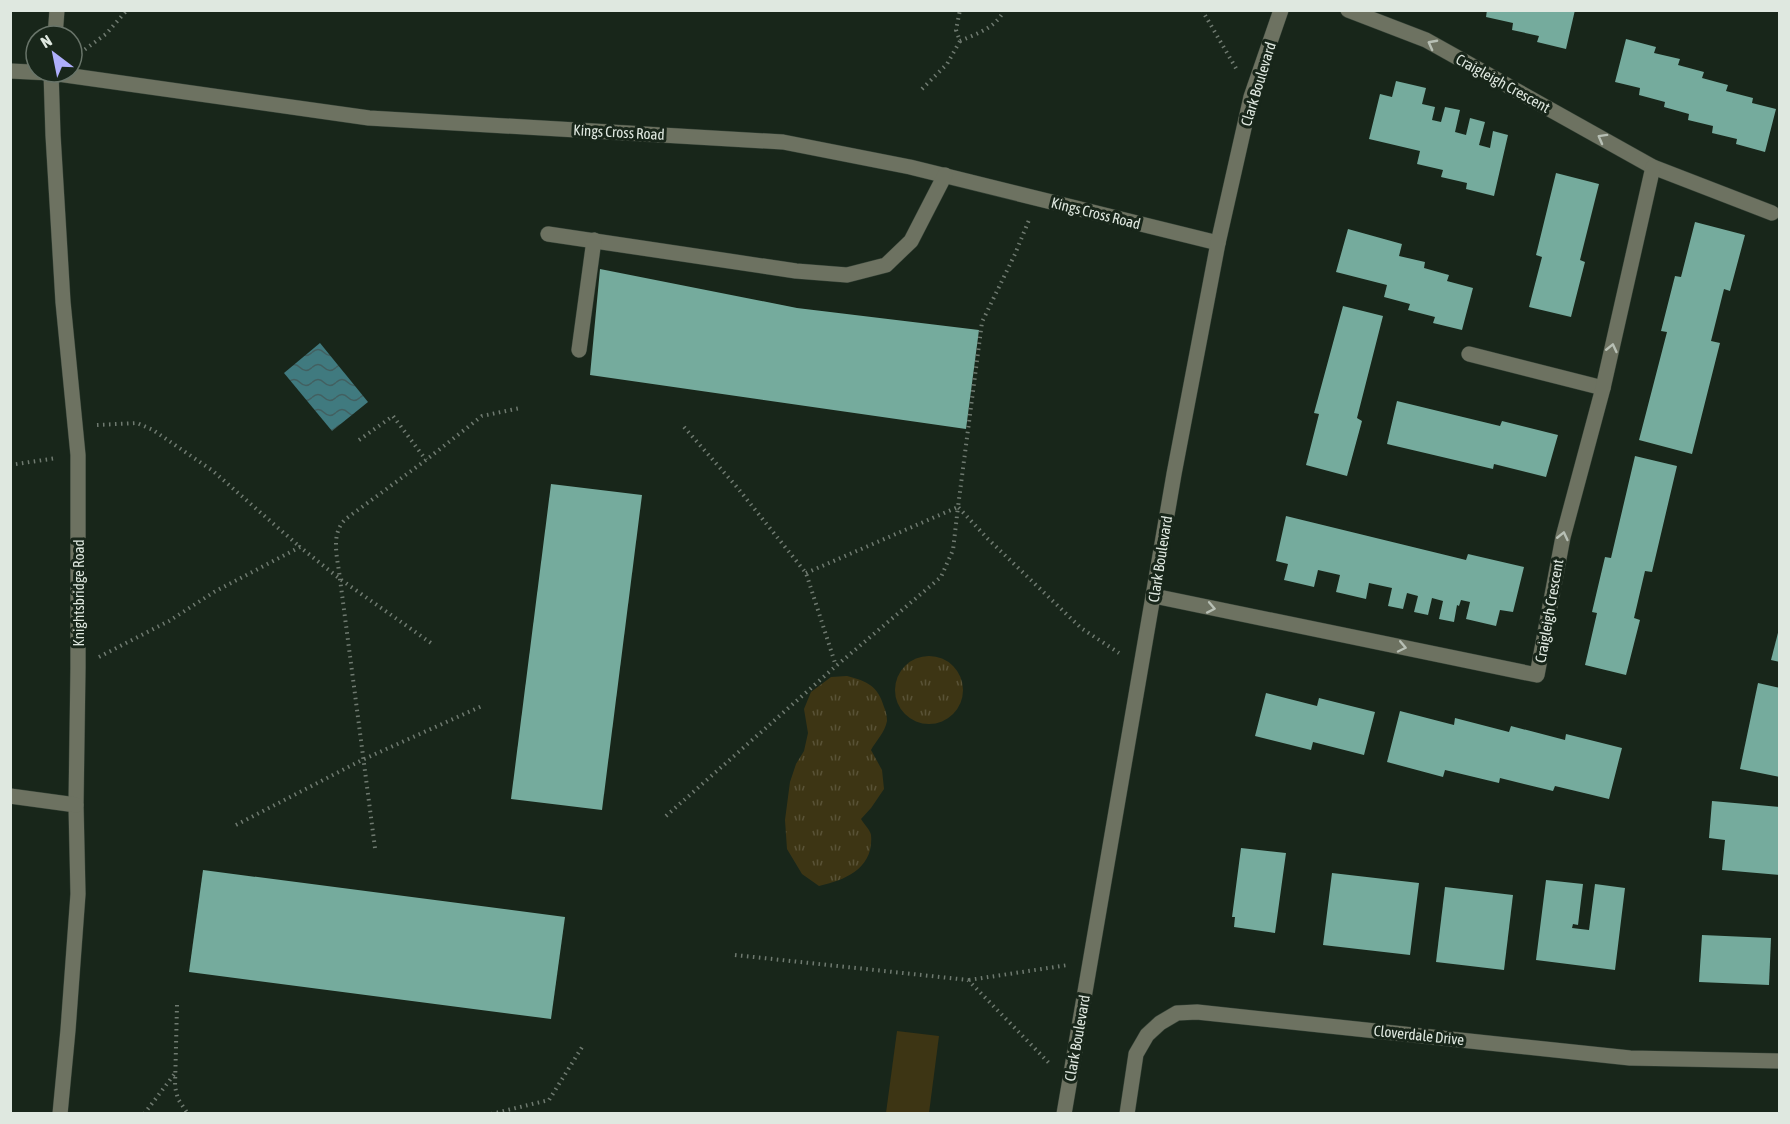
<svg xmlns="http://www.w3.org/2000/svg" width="1790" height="1124" font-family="'Asap Condensed',sans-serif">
<defs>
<pattern id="park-tufts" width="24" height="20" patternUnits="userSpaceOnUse" patternTransform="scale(1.5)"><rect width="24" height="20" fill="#3d3514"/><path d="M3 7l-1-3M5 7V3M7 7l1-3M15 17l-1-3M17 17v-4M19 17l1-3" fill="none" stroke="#595236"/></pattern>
<pattern id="water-waves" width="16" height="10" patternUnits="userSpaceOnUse" patternTransform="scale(1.5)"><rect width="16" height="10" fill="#407a7f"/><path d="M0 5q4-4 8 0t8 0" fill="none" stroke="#426061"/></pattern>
</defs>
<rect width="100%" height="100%" fill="#18261a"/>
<g fill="url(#park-tufts)">
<circle cx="929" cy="690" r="34"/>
<path d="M847 676C867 681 878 686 884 707 886 711 887 717 887 721 885 732 876 741 871 750L882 770 884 789 871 808 861 819C864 824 870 830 871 835 874 868 846 880 819 886L802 874 787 849 785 820 790 782 796 764 804 751 808 733 804 709 811 692 831 677Z"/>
</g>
<polygon fill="#3d3514" points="897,1031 939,1036 929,1113 886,1113"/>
<polygon fill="url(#water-waves)" points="320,343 368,402 332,431 284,373"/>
<g fill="#75ab9d">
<polygon points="1487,10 1575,10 1566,49 1537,42 1539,36 1512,30 1513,23 1486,17"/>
<polygon points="1626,39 1656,47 1654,53 1680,59 1678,65 1704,72 1702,78 1728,85 1726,91 1753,98 1752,103 1776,109 1765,152 1736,144 1737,139 1712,133 1713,126 1688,120 1689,114 1664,107 1665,102 1639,95 1640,88 1615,82"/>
<polygon points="1396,81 1426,88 1422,104 1435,107 1432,120 1441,122 1445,107 1460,110 1455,132 1466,135 1470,118 1485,122 1479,145 1490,148 1493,131 1508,135 1494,196 1466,189 1467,183 1441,177 1443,170 1417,164 1420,151 1369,139 1380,94 1392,97"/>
<polygon points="1556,173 1599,184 1580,260 1585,262 1571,317 1529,307 1542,257 1536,255"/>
<polygon points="1695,222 1745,235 1730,291 1724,289 1711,341 1720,343 1692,454 1639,440 1667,332 1661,331 1675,276 1681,277"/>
<polygon points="1348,229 1402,244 1399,256 1425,262 1424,268 1449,275 1447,281 1473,288 1462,330 1433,323 1435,317 1408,310 1410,304 1384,297 1387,285 1336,272"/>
<polygon points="600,269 797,308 979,330 966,429 590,375"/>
<polygon points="1343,306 1383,316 1357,418 1362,421 1347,476 1306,465 1319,414 1314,413"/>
<polygon points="1397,401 1500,426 1502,421 1558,435 1546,477 1494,464 1493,469 1387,444"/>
<polygon points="1635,456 1677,466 1652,572 1645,571 1634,618 1640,620 1626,675 1585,665 1597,613 1592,612 1605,557 1611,558"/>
<polygon points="551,484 642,495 602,810 511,799"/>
<polygon points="1286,516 1466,560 1468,554 1524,567 1513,612 1500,610 1496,626 1466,619 1470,602 1461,600 1459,606 1457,605 1454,622 1439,619 1443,601 1432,598 1428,615 1414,612 1418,596 1407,593 1403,609 1388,606 1392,588 1369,583 1366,599 1336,592 1340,575 1318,570 1314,587 1284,580 1288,564 1276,561"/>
<polygon points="1779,629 1780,629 1780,662 1771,660"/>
<polygon points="1758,683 1780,688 1780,777 1740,769"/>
<polygon points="1266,693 1317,706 1319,698 1375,712 1364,755 1313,742 1311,750 1255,736"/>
<polygon points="1400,711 1454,725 1455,718 1509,732 1511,726 1565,740 1566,734 1622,748 1609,799 1555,786 1553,791 1500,778 1499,783 1445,770 1443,777 1387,762"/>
<polygon points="1712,801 1780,807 1780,875 1722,870 1725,840 1709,838"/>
<polygon points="1241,848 1286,853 1275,933 1234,927 1235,917 1232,917"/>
<polygon points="203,870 565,917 551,1019 189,972"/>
<polygon points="1332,873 1419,883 1410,955 1323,945"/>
<polygon points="1546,880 1583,884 1578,925 1573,924 1572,928 1589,930 1595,884 1625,888 1615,970 1536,960"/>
<polygon points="1445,887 1513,895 1504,970 1436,962"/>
<polygon points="1702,935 1771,938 1769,985 1699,982"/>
</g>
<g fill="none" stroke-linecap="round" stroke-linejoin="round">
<g stroke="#344136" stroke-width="16">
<g id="minor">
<polyline points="1348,10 1426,40 1653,167 1772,213"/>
<polyline points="55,36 57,10"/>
<polyline points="10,71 51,73 369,118 783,142 910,167 1218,243"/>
<polyline points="51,72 53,135 63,302 78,455 78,668 76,805 78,894 68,1030 60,1114"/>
<polyline points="548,234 796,271 847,275 886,265 911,241 945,175"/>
<polyline points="579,350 594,240"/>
<polyline points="1469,354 1603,388"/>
<polyline points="1154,596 1537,675 1563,537 1603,388 1653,167"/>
<polyline points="10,796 76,805"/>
<polyline points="1064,1114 1174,474 1218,243 1251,97 1281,10"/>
<polyline points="1127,1114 1136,1054 1147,1035 1160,1023 1177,1013 1197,1012 1630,1058 1780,1061"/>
</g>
</g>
<g stroke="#6f7a70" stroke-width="4" stroke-dasharray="1.5 4.5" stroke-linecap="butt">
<polyline points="1202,10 1237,70"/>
<path d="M960 41C976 34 996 28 1004 10"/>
<polyline points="80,53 106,34 127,10"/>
<polyline points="922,89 947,64 960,41 956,30 960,10"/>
<polyline points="97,425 137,423 153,430 213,471 300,547"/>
<polyline points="684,427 736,486 806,573 836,666"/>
<polyline points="359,440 393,416 426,460"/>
<polyline points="10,465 57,458"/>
<polyline points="806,573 958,507 982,322 1015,254 1029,220"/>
<polyline points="99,657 169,621 214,592 300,547 340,579 431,643"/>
<polyline points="666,816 836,666 941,577 953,550 958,507 988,539 1081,628 1119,653"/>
<polyline points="236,825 362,760 482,706"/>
<path d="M375 848 340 579C338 559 329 533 347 518L426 460 482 416 520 408"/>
<polyline points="735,955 968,980 1049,1063"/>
<polyline points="969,980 1068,965"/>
<polyline points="177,1005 175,1087 178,1099 188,1114"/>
<polyline points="144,1114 176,1072"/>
<polyline points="491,1114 549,1100 584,1044"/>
</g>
<use href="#minor" stroke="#6d7261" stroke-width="15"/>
</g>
<defs><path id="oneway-chevron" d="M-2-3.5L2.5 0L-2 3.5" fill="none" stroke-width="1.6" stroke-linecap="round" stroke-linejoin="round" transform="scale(1.5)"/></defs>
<g stroke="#b7bfb4">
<use href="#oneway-chevron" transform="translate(1432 44) rotate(-152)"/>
<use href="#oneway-chevron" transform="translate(1602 138) rotate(-151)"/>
<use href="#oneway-chevron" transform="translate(1612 348) rotate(-77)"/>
<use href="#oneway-chevron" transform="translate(1563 536) rotate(-77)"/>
<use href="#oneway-chevron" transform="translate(1211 608) rotate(11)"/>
<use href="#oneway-chevron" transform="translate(1402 647) rotate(12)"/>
</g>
<g text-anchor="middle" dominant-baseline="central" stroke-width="6" stroke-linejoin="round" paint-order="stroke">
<g font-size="15" fill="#dfe8e0" stroke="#18261a">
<text transform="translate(1503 83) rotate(29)">Craigleigh Crescent</text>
<text transform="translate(1258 84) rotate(-73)">Clark Boulevard</text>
<text transform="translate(619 132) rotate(3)">Kings Cross Road</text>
<text transform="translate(1096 213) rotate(14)">Kings Cross Road</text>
<text transform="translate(1160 559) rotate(-81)">Clark Boulevard</text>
<text transform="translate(78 593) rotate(-90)">Knightsbridge Road</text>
<text transform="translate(1549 611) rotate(-80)">Craigleigh Crescent</text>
<text transform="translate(1419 1035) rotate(6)">Cloverdale Drive</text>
<text transform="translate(1077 1038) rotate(-80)">Clark Boulevard</text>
</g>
</g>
<rect width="1790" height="1124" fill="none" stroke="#dfe8e0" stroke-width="24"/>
<g transform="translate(54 54) rotate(328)"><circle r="28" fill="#18261a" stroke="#687469" stroke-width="1.5"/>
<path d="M0-4.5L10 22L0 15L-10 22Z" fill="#aeaefb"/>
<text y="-9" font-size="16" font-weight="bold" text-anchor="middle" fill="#dfe8e0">N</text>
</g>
</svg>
